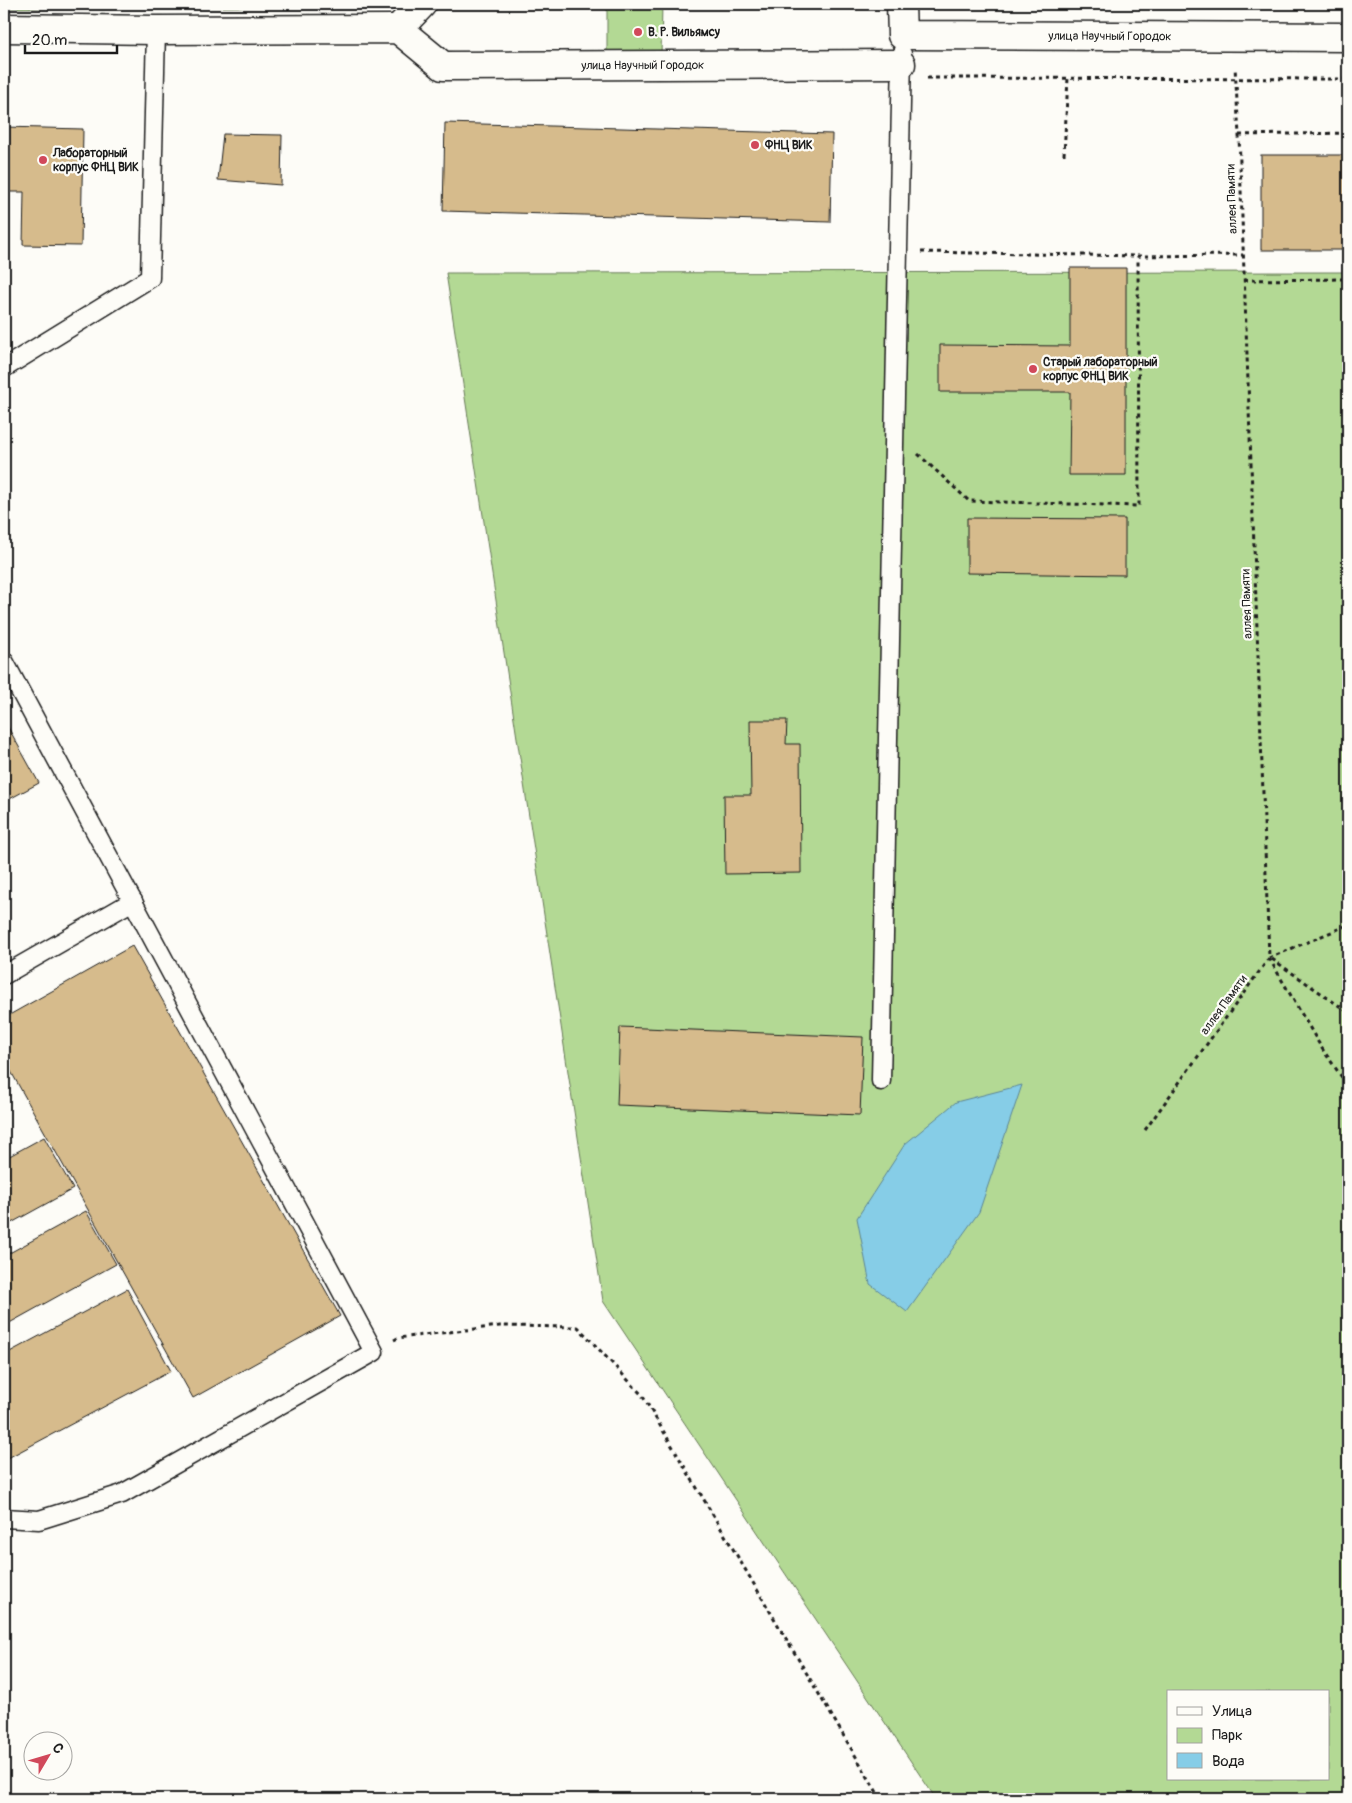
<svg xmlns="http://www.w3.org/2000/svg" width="1352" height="1803" font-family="Pangolin,sans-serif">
<rect width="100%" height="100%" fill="#fdfcf7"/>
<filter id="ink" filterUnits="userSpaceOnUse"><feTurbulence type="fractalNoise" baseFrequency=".02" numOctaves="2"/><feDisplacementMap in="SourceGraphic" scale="10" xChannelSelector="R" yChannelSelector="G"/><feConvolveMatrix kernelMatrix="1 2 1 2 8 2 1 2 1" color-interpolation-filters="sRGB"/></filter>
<g filter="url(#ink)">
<g fill="#b3d994" stroke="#687a58" fill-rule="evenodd">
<polygon points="4,4 384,4 384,6 4,8"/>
<polygon points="607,4 662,4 661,57 607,56"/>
<path d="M1348 272V1799H936L603 1301 446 273ZM1168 1692H1328V1779H1168Z"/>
</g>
<polygon fill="#86cde7" stroke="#5c8696" points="1022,1085 979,1212 907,1312 870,1284 857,1218 905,1144 956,1102"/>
<g fill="#d6bb8c" stroke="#1c1c1c">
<polygon points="445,123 832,134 830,222 443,211"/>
<polygon points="4,127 83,129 81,246 23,245 24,192 4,192"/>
<polygon points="223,134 282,135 281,185 218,180"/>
<rect x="1261" y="155" width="87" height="95"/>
<polygon points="1070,268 1126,268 1126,475 1069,475 1070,392 940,392 940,345 1070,346"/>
<polygon points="967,518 1125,519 1125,575 967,573"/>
<polygon points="4,720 39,783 4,802"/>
<polygon points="750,720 787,720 786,744 800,744 801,873 725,874 724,795 751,795"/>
<polygon points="132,946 340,1316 193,1398 4,1059 4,1018"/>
<polygon points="620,1027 863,1037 860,1115 617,1105"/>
<polygon points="44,1137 73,1189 4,1227 4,1159"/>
<polygon points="86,1211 116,1264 4,1326 4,1256"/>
<polygon points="127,1289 171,1371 4,1460 4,1355"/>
</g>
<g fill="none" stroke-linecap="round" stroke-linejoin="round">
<g stroke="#1c1c1c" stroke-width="21">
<g id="service">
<polyline points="4,368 150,278 156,30"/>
<polyline points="4,661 374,1352 122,1494 39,1520 4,1518"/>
<polyline points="4,975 133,901"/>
<polyline points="881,1081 902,54"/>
</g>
</g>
<g stroke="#1c1c1c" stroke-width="31">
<g id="minor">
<path id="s1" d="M901 4 902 35 1348 37"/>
<path id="s2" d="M4 28 156 30 398 29 443 66 901 64"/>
<polyline points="398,29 422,4"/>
</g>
</g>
<g stroke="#1c1c1c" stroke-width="3" stroke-dasharray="4 4" stroke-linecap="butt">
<polyline points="927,78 1348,79"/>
<polyline points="1239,135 1348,133"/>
<polyline points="1064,155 1068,78"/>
<polyline points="921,252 1138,256 1243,255"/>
<polyline points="1244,280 1348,279"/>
<polyline points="918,454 969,501 1139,506 1138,256"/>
<polyline points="1269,958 1321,1047 1348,1086"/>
<polyline points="1269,958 1348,925"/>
<polyline points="1272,959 1348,1012"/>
<polyline points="1145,1130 1269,958 1239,135 1235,67"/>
<polyline points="394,1340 398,1338 500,1326 578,1327 642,1395 881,1799"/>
</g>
<use href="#service" stroke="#fdfcf7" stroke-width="18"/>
<use href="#minor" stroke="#fdfcf7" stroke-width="28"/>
</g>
</g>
<g fill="#d1495b" stroke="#fdfcf7" stroke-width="2">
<circle cx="638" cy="32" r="5"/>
<circle cx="755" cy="145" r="5"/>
<circle cx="43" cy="160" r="5"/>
<circle cx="1033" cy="369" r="5"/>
</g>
<g text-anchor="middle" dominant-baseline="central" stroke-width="4.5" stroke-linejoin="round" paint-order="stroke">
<g font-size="12" font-weight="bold" fill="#1c1c1c" stroke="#fdfcf7" text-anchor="start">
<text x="648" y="32">В. Р. Вильямсу</text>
<text x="765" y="145">ФНЦ ВИК</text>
<text x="53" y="153">Лабораторный<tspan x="53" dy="14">корпус ФНЦ ВИК</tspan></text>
<text x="1043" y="362">Старый лабораторный<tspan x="1043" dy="14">корпус ФНЦ ВИК</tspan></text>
</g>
<g font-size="12" fill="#1c1c1c" stroke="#fdfcf7">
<text stroke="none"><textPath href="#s1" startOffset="239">улица Научный Городок</textPath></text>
<text stroke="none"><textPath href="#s2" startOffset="652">улица Научный Городок</textPath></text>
<text transform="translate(1232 199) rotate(-92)">аллея Памяти</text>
<text transform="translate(1247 604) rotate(-92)">аллея Памяти</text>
<text transform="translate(1224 1005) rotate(-54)">аллея Памяти</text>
</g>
</g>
<rect width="1352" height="1803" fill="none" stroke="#fdfcf7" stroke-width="20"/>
<rect x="10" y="10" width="1332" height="1783" fill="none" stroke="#1c1c1c" stroke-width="2" filter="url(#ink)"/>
<rect x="1167" y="1690" width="162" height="90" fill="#fdfcf7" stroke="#a3a29f"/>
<rect x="1177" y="1707" width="25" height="8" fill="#fdfcf7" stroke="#a3a29f"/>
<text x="1212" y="1716" font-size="15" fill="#1c1c1c">Улица</text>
<rect x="1177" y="1728" width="25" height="15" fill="#b3d994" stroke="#a3a29f"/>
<text x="1212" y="1740" font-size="15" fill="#1c1c1c">Парк</text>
<rect x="1177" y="1753" width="25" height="15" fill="#86cde7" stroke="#a3a29f"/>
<text x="1212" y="1766" font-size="15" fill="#1c1c1c">Вода</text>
<g transform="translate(48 1756) rotate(52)"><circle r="24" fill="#fdfcf7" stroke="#a3a29f"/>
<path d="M0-4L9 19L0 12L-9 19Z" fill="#d1495b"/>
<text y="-8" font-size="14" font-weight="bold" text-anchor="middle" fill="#1c1c1c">С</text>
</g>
<path d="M25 45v8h92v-8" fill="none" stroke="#1c1c1c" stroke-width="2.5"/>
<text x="32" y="45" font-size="15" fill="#1c1c1c" stroke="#fdfcf7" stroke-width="4" paint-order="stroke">20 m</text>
</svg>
